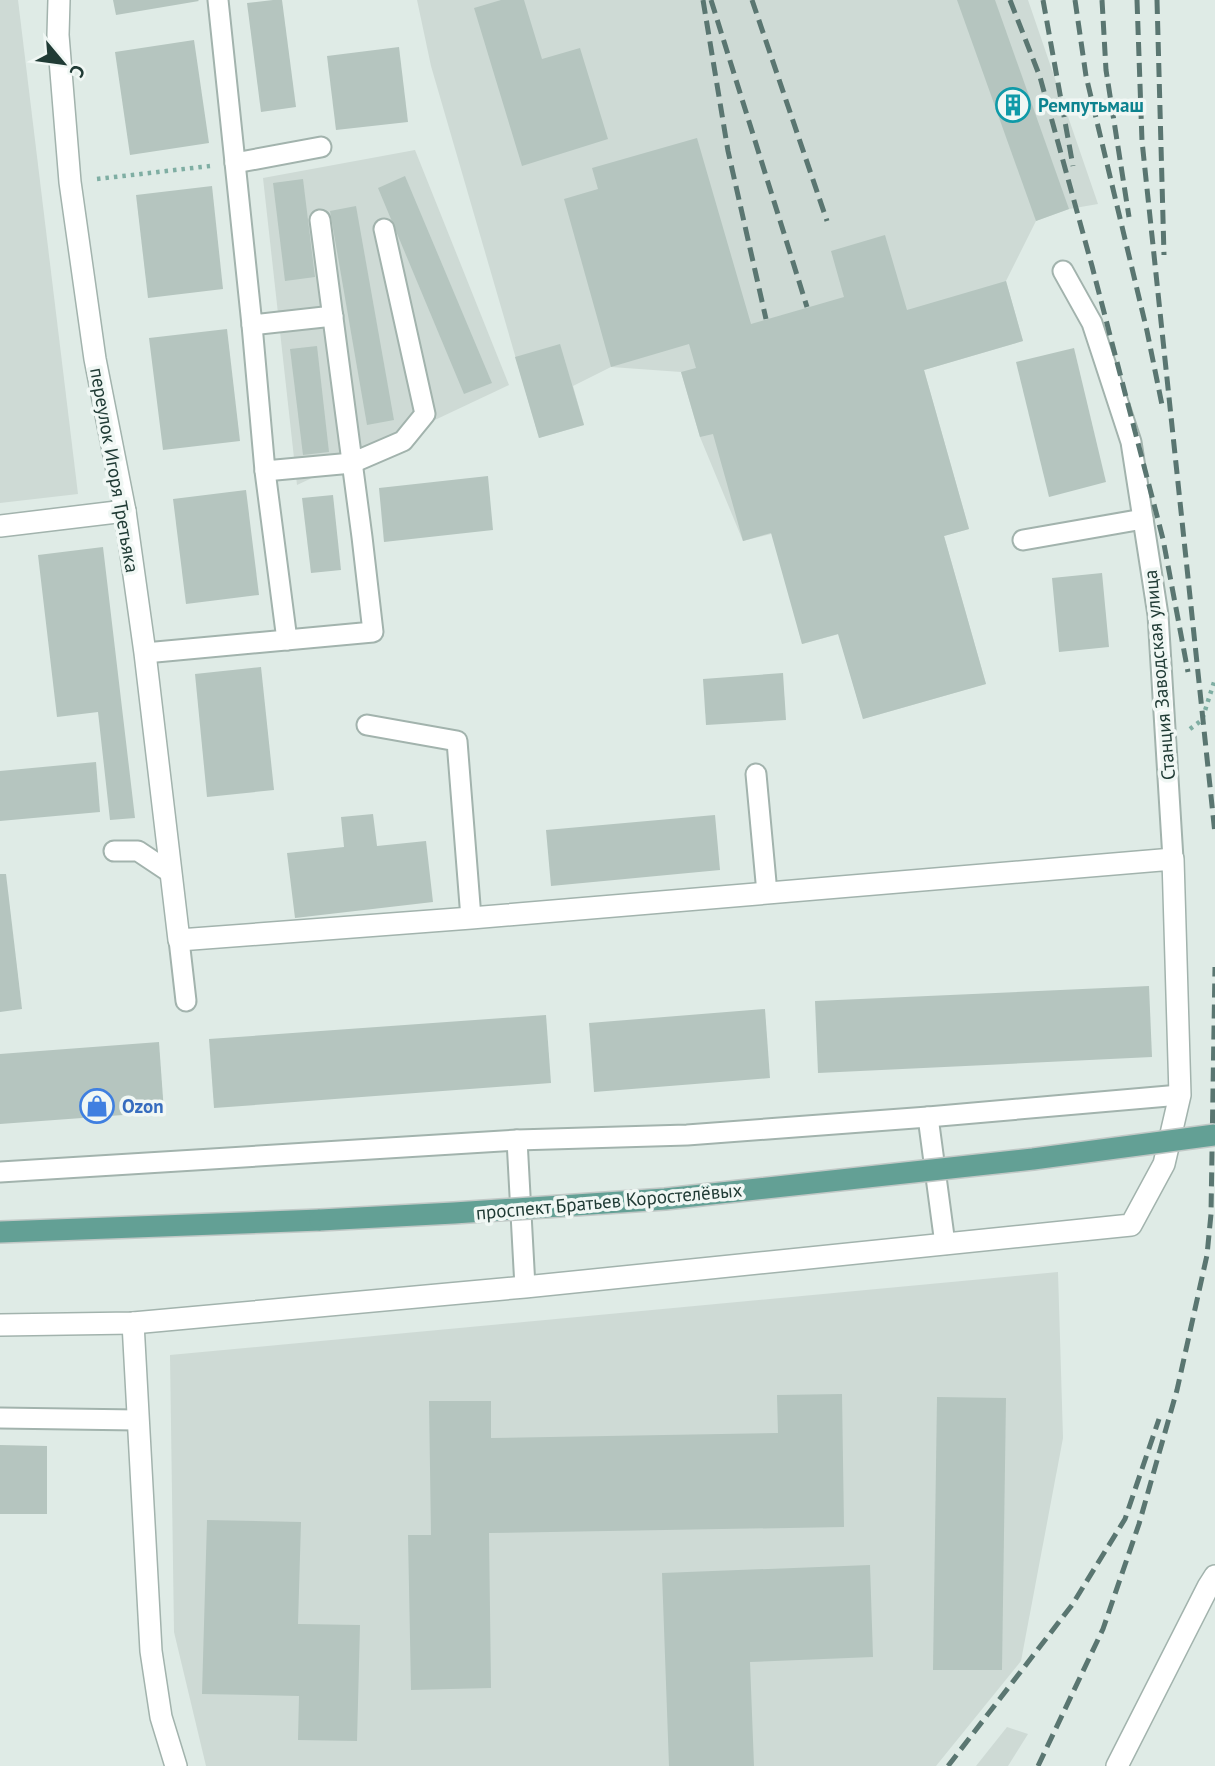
<svg xmlns="http://www.w3.org/2000/svg" width="1215" height="1766" font-family="'PT Sans',sans-serif">
<rect width="100%" height="100%" fill="#dfebe6"/>
<g fill="#cedad5">
<polygon points="0,0 18,0 78,494 0,503"/>
<polygon points="417,0 1028,0 1098,204 1069,209 1036,221 1006,281 1023,341 924,370 969,529 944,536 986,684 863,719 839,634 802,644 775,533 743,541 700,437 681,372 611,367 573,386 584,425 539,438 431,66"/>
<polygon points="415,150 509,385 297,485 263,178"/>
<polygon points="1058,1272 1063,1438 1021,1661 936,1766 206,1766 174,1632 170,1355"/>
<polygon points="1007,1727 1028,1734 1008,1766 976,1766"/>
</g>
<g fill="#b5c5bf">
<polygon points="113,0 198,0 199,1 116,15"/>
<polygon points="273,0 282,0 296,107 261,112 247,3"/>
<polygon points="501,0 524,0 542,59 580,48 608,139 522,166 474,8"/>
<polygon points="957,0 995,0 1069,209 1036,221"/>
<polygon points="194,40 209,143 130,155 115,52"/>
<polygon points="399,47 408,122 336,130 327,56"/>
<polygon points="697,138 751,324 844,297 831,251 885,235 907,310 1006,281 1023,341 924,370 969,529 944,536 986,684 863,719 838,634 802,644 771,533 743,541 713,434 700,437 681,372 696,368 689,344 611,367 564,199 598,189 592,168"/>
<polygon points="405,176 492,383 464,394 378,188"/>
<polygon points="303,179 315,277 285,281 273,183"/>
<polygon points="212,186 223,289 148,298 136,195"/>
<polygon points="356,206 394,420 367,425 330,211"/>
<polygon points="227,329 240,441 163,450 149,338"/>
<polygon points="560,344 584,425 539,438 515,357"/>
<polygon points="317,346 329,452 303,455 290,349"/>
<polygon points="1074,348 1106,482 1049,497 1016,362"/>
<polygon points="488,476 493,530 384,542 379,488"/>
<polygon points="246,490 259,595 186,604 173,499"/>
<polygon points="333,495 341,570 311,573 302,498"/>
<polygon points="103,547 135,818 110,820 98,712 57,717 38,555"/>
<polygon points="1102,573 1109,647 1059,652 1052,578"/>
<polygon points="261,667 274,790 207,797 195,674"/>
<polygon points="783,673 786,720 706,725 703,679"/>
<polygon points="96,762 100,812 0,821 0,771"/>
<polygon points="373,814 377,846 426,841 433,902 295,918 287,853 344,847 341,817"/>
<polygon points="715,815 720,870 551,886 546,830"/>
<polygon points="0,874 6,874 22,1009 0,1012"/>
<polygon points="1149,986 1152,1057 818,1073 815,1001"/>
<polygon points="765,1009 770,1078 594,1092 589,1023"/>
<polygon points="546,1015 551,1083 214,1108 209,1039"/>
<polygon points="159,1042 164,1112 0,1124 0,1054"/>
<polygon points="842,1394 844,1527 489,1533 491,1688 411,1690 408,1535 431,1535 429,1401 491,1401 491,1438 778,1433 777,1395"/>
<polygon points="937,1397 1006,1398 1002,1670 933,1670"/>
<polygon points="0,1445 47,1446 47,1514 0,1514"/>
<polygon points="207,1520 301,1522 298,1624 360,1625 357,1741 298,1740 299,1696 202,1694"/>
<polygon points="870,1565 873,1657 750,1662 754,1766 669,1766 662,1573"/>
</g>
<g fill="none" stroke-linecap="round" stroke-linejoin="round">
<g stroke="#a2b3ad" stroke-width="23">
<g id="lane">
<polyline points="218,0 252,325 333,316"/>
<polyline points="235,163 321,147"/>
<polyline points="1063,271 1092,323 1131,442 1158,615 1173,859"/>
<polyline points="252,325 265,471 352,463 403,441 425,414 384,229"/>
<polyline points="265,471 287,640"/>
<polyline points="1023,540 1143,519"/>
<polyline points="145,653 373,632 362,537 320,220"/>
<polyline points="367,725 457,741 471,918"/>
<polyline points="756,774 767,893"/>
<polyline points="114,851 138,851 171,873"/>
<polyline points="179,940 186,1001"/>
<polyline points="928,1117 945,1244"/>
<polyline points="517,1140 525,1287"/>
<polyline points="0,1172 517,1140 687,1135 928,1117 1180,1095"/>
<polyline points="0,1418 137,1420"/>
</g>
</g>
<g stroke="#a2b3ad" stroke-width="24">
<g id="street">
<polyline points="0,526 125,511"/>
<polyline points="133,1323 151,1651 161,1717 176,1766"/>
<polyline points="0,1325 133,1323 525,1287 1131,1225 1164,1164 1180,1095 1173,859 471,918 179,940 145,653 125,511 95,359 70,182 58,35 59,0"/>
<polyline points="1117,1766 1208,1587 1215,1576"/>
</g>
</g>
<g stroke="#c1c8c6" stroke-width="24">
<polyline id="primary" points="0,1232 320,1220"/>
</g>
<g stroke="#7faea3" stroke-width="4.5" stroke-dasharray="3.5 5" stroke-linecap="butt">
<polyline points="97,179 210,166"/>
<polyline points="1190,729 1202,720 1215,679"/>
</g>
<use href="#lane" stroke="#fff" stroke-width="19"/>
<use href="#street" stroke="#fff" stroke-width="21"/>
<use href="#primary" stroke="#63a095" stroke-width="21"/>
<g stroke="#5a7671" stroke-width="5" stroke-dasharray="14 7" stroke-linecap="butt">
<polyline points="703,0 728,151 766,319"/>
<polyline points="711,0 807,307"/>
<polyline points="752,0 827,221"/>
<polyline points="1010,0 1040,77 1092,266 1163,539 1188,672"/>
<polyline points="1043,0 1073,166"/>
<polyline points="1075,0 1086,76 1147,331 1162,405"/>
<polyline points="1102,0 1106,70 1129,217"/>
<polyline points="1137,0 1142,141 1215,834"/>
<polyline points="1157,0 1164,255"/>
<polyline points="948,1766 1072,1605 1125,1519 1159,1419"/>
<polyline points="1038,1766 1103,1629 1139,1524 1177,1390 1207,1255 1211,1214 1215,967"/>
</g>
<g stroke="#c1c8c6" stroke-width="24" stroke-linecap="butt">
<polyline id="primary-bridge" points="320,1220 454,1213 665,1199 1033,1159 1215,1135"/>
</g>
<use href="#primary-bridge" stroke="#63a095" stroke-width="21"/>
</g>
<defs>
<g id="building-ring" transform="scale(1.75)"><circle r="9.5" fill="#f0f7f4" stroke="#0f9aa8" stroke-width="1.5"/><path d="M-4-6H4V6H1V3H-1V6H-4ZM-2.5-4.3h1.7v1.8h-1.7ZM.8-4.3h1.7v1.8H.8ZM-2.5-1h1.7V.8h-1.7ZM.8-1h1.7V.8H.8Z" fill="#0f9aa8"/></g>
<g id="shop-ring" transform="scale(1.75)"><circle r="9.5" fill="#f0f7f4" stroke="#3f7fe0" stroke-width="1.5"/><path d="M-5-2.5h2.3a2.7 3.5 0 0 1 5.4 0H5L5.5 6h-11ZM-1.5-2.5h3a1.5 2.3 0 0 0-3 0Z" fill="#3f7fe0"/></g>
</defs>
<g fill-rule="evenodd">
<use href="#building-ring" x="1013" y="105"/>
<use href="#shop-ring" x="97" y="1106"/>
</g>
<g text-anchor="middle" dominant-baseline="central" stroke-width="7" stroke-linejoin="round" paint-order="stroke">
<g font-size="19" font-weight="bold" fill="#0d838f" stroke="#f0f7f4" text-anchor="start">
<text x="1038" y="105">Ремпутьмаш</text>
</g>
<g font-size="19" fill="#203b35" stroke="#f0f7f4">
<text transform="translate(115 470) rotate(80)">переулок Игоря Третьяка</text>
<text transform="translate(1159 675) rotate(-95)">Станция Заводская улица</text>
<text transform="translate(609 1201) rotate(-5)">проспект Братьев Коростелёвых</text>
</g>
<g font-size="19" font-weight="bold" fill="#366cbe" stroke="#f0f7f4" text-anchor="start">
<text x="122" y="1106">Ozon</text>
</g>
</g>
<g transform="translate(63 63) rotate(119)" stroke="#f0f7f4" stroke-width="5" paint-order="stroke">
<path d="M0-5L12 26L0 18L-12 26Z" fill="#203b35"/>
<text y="-10" font-size="19" font-weight="bold" text-anchor="middle" fill="#203b35">С</text>
</g>
</svg>
